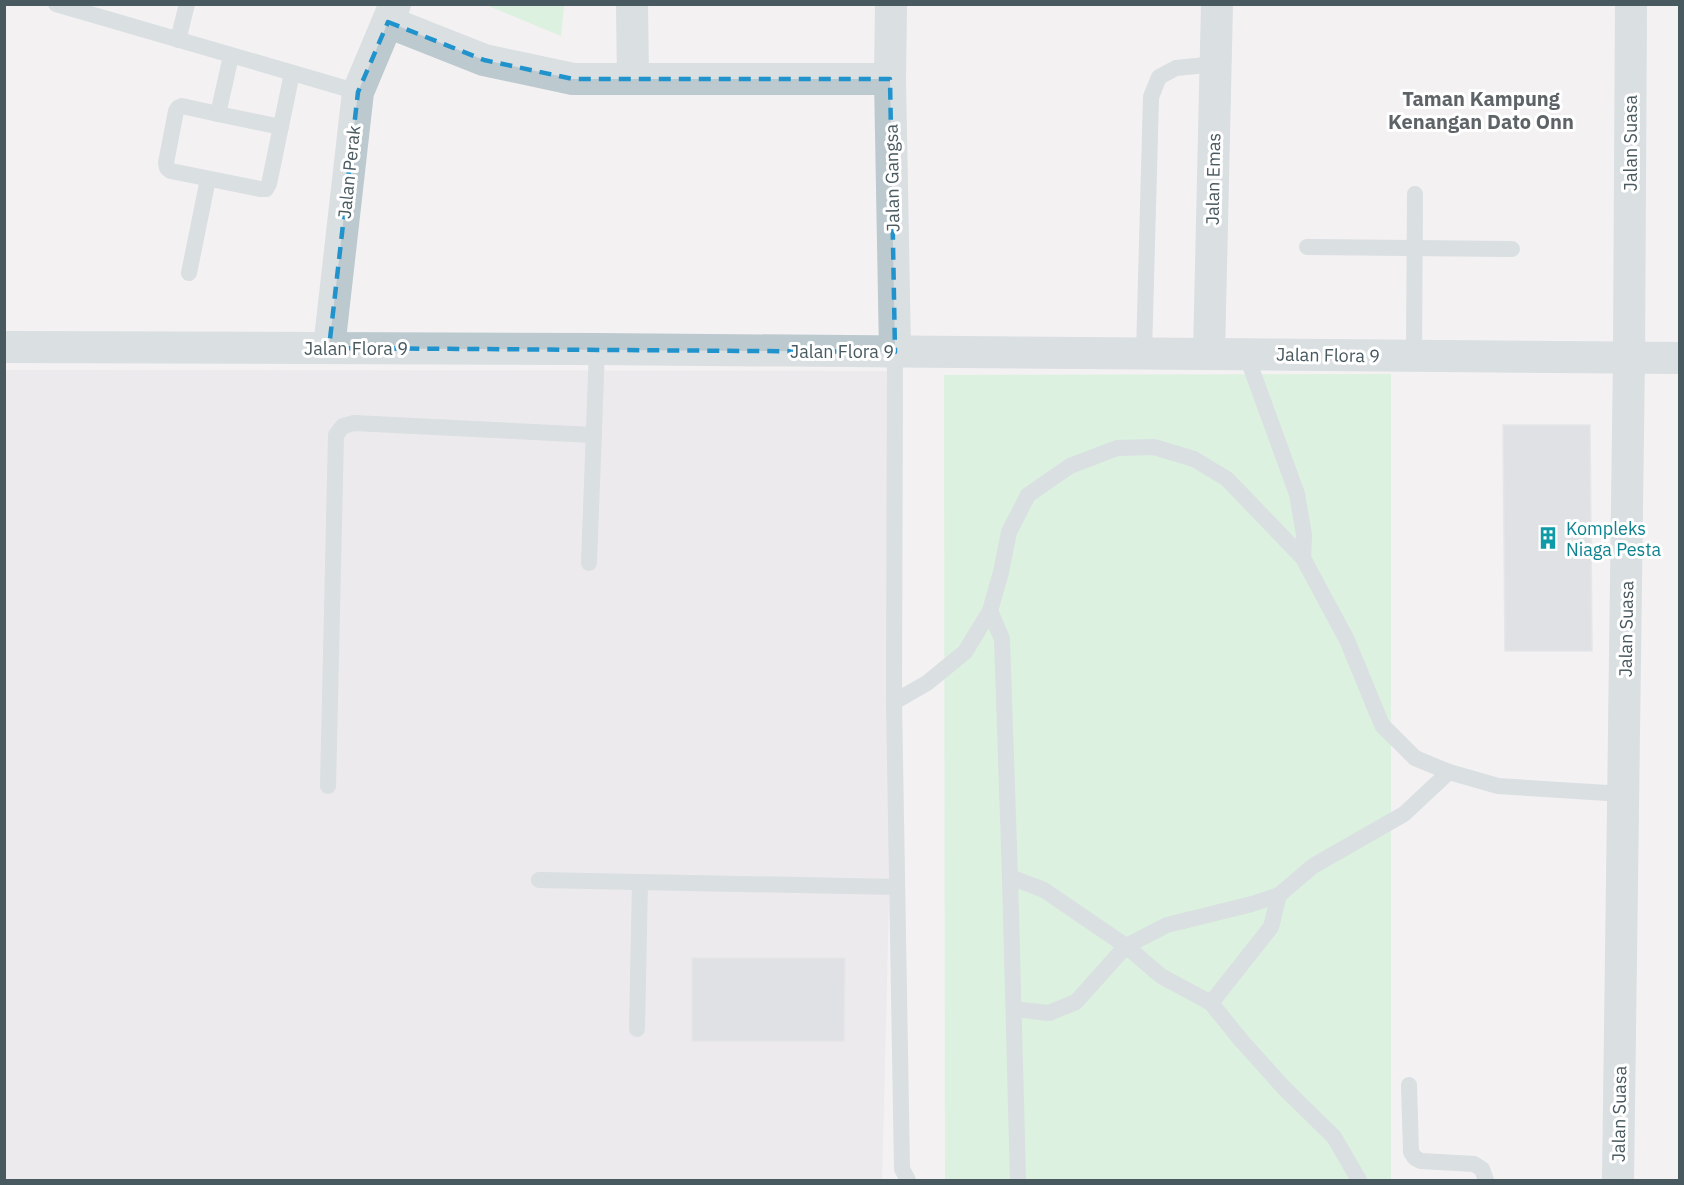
<svg xmlns="http://www.w3.org/2000/svg" width="1684" height="1185" font-family="'IBM Plex Sans',sans-serif">
<rect width="100%" height="100%" fill="#f3f1f2"/>
<polygon fill="#e4e2e4" points="5,370 887,371 894,702 882,1180 5,1180"/>
<g fill="#c0f1c8">
<polygon points="486,5 564,5 561,36"/>
<polygon points="1391,374 1391,1180 945,1180 944,375"/>
</g>
<g fill="#cbcfd3" stroke="#d5d9dc" stroke-width="1.5">
<polygon points="1503,425 1590,425 1592,651 1505,651"/>
<polygon points="692,958 845,958 844,1041 692,1041"/>
</g>
<g fill="none" stroke-linecap="round" stroke-linejoin="round">
<g stroke="#bcc9ce" stroke-width="16">
<polyline points="56,4 358,92"/>
<polyline points="178,40 187,4"/>
<polyline points="231,56 218,114 182,106 178,108 176,111 166,163 167,168 171,171 260,189 266,189 269,184 292,73"/>
<polyline points="218,114 281,127"/>
<polyline points="1307,247 1512,249"/>
<polyline points="189,273 208,179"/>
<polyline points="895,352 894,702 902,1169 908,1180"/>
<polyline points="1144,353 1151,97 1159,77 1176,68 1216,64"/>
<polyline points="1246,354 1297,494 1304,535 1303,558"/>
<polyline points="1414,356 1415,194"/>
<polyline points="589,563 597,349"/>
<polyline points="990,611 1002,639 1010,877 1044,890 1126,946 1161,976 1211,1003 1240,1039 1284,1088 1334,1137 1359,1180"/>
<polyline points="894,702 927,683 965,652 990,611 1001,572 1009,532 1028,495 1070,466 1117,448 1154,447 1194,459 1227,479 1303,558 1347,640 1382,725 1415,758 1449,772 1498,786 1623,794"/>
<polyline points="328,786 336,435 343,426 354,423 594,435"/>
<polyline points="1010,877 1018,1180"/>
<polyline points="539,880 897,887"/>
<polyline points="1211,1003 1271,927 1279,895 1313,866 1404,814 1449,772"/>
<polyline points="1014,1009 1049,1013 1076,1002 1126,946 1167,925 1252,904 1279,895"/>
<polyline points="637,1029 640,882"/>
<polyline points="1409,1085 1411,1152 1415,1158 1421,1161 1474,1164 1482,1169 1486,1180"/>
</g>
<g stroke="#bcc9ce" stroke-width="32">
<polyline points="632,4 633,79"/>
<polyline points="891,4 890,79 895,352"/>
<polyline points="388,22 484,60 573,79 890,79"/>
<polyline points="4,347 597,349 1680,358"/>
<polyline points="329,348 358,92 395,4"/>
<polyline points="1209,354 1217,4"/>
<polyline points="1618,1180 1629,357 1631,4"/>
</g>
</g>
<path d="M0 0H1684V1185H0ZM388 22 484 60 573 79H890L895 352 329 348 358 92Z" fill="#f3f1f2" fill-opacity=".55" fill-rule="evenodd"/>
<path fill="none" stroke="#2093cd" stroke-width="4.5" stroke-dasharray="12 8" stroke-linejoin="round" d="M388 22 484 60 573 79H890L895 352 329 348 358 92Z"/>
<defs>
<g id="building-bare" transform="scale(1.8)"><path d="M-4-6H4V6H1V3H-1V6H-4ZM-2.5-4.3h1.7v1.8h-1.7ZM.8-4.3h1.7v1.8H.8ZM-2.5-1h1.7V.8h-1.7ZM.8-1h1.7V.8H.8Z" fill="#0f9aa8" stroke="#fff" stroke-width="2.5" paint-order="stroke"/></g>
</defs>
<g fill-rule="evenodd">
<use href="#building-bare" x="1548" y="538"/>
</g>
<g text-anchor="middle" dominant-baseline="central" stroke-width="6" stroke-linejoin="round" paint-order="stroke">
<g font-size="18" fill="#48595f" stroke="#fff">
<text transform="translate(1630 143) rotate(-90)">Jalan Suasa</text>
<text transform="translate(349 172) rotate(-84)">Jalan Perak</text>
<text transform="translate(892 178) rotate(-91)">Jalan Gangsa</text>
<text transform="translate(1213 179) rotate(-89)">Jalan Emas</text>
<text x="356" y="348">Jalan Flora 9</text>
<text x="842" y="351">Jalan Flora 9</text>
<text transform="translate(1328 355) rotate(1)">Jalan Flora 9</text>
<text transform="translate(1626 629) rotate(-89)">Jalan Suasa</text>
<text transform="translate(1619 1114) rotate(-89)">Jalan Suasa</text>
</g>
<g font-size="18" fill="#0d838f" stroke="#fff" text-anchor="start">
<text x="1566" y="528">Kompleks<tspan x="1566" dy="21">Niaga Pesta</tspan></text>
</g>
<g font-size="20" font-weight="bold" fill="#5d6366" stroke="#fff">
<text x="1481" y="98">Taman Kampung<tspan x="1481" dy="23">Kenangan Dato Onn</tspan></text>
</g>
</g>
<rect width="1684" height="1185" fill="none" stroke="#48595f" stroke-width="12"/>
</svg>
